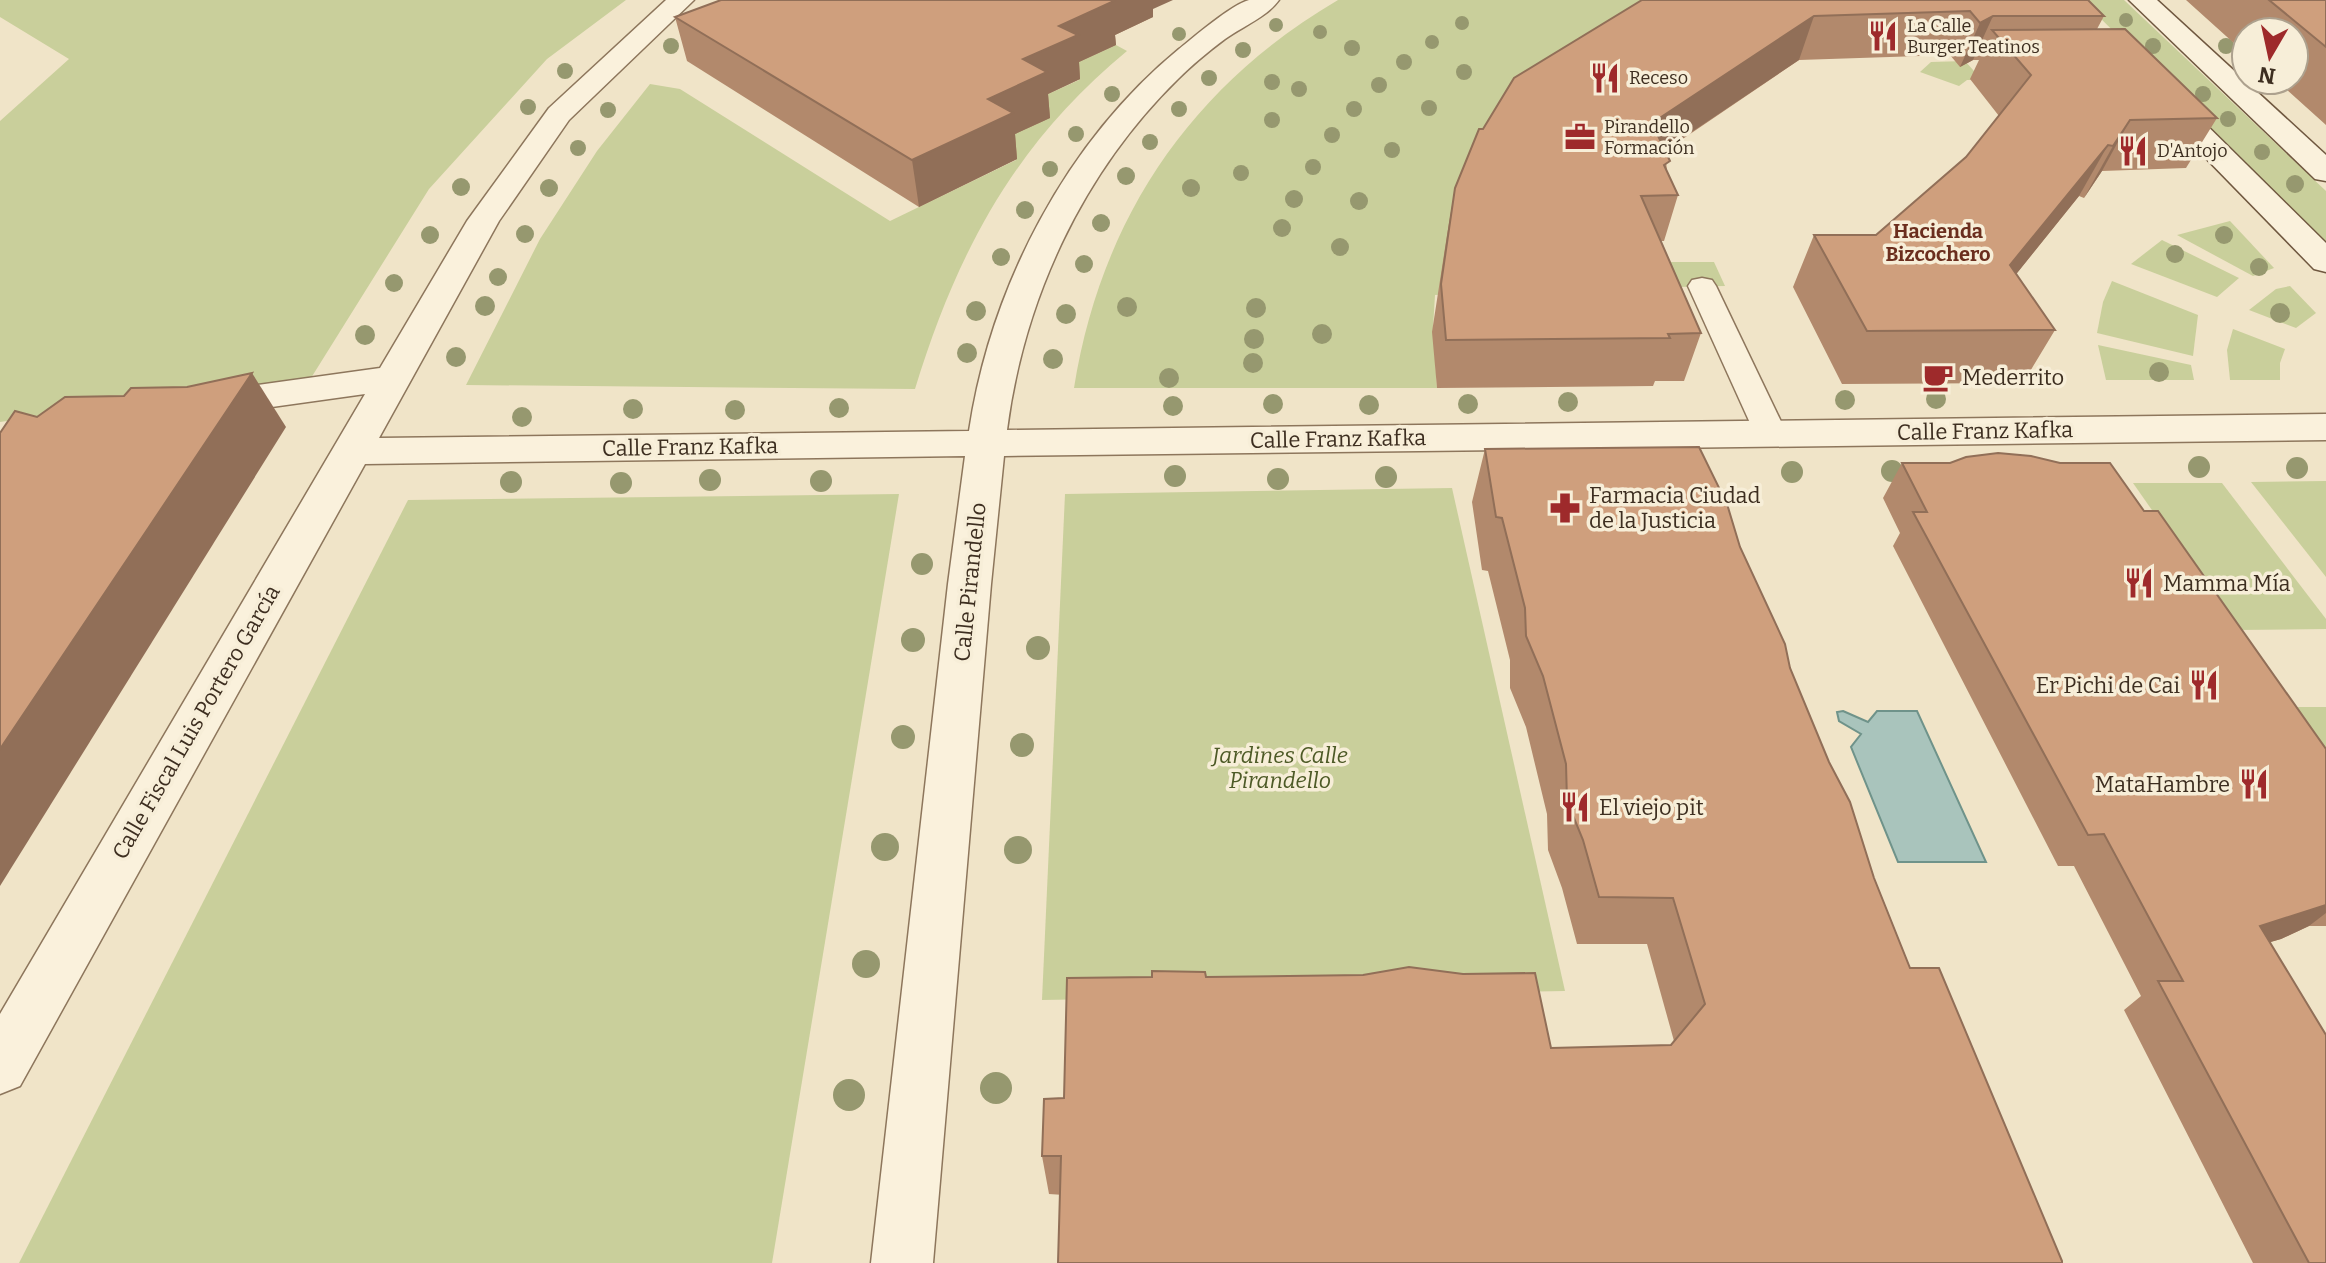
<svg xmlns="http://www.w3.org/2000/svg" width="2326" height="1263" font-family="Bitter,serif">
<rect width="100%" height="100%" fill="#f0e4c8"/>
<g fill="#c9cf9b">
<polygon points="0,0 626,0 547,59 429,189 311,378 0,422 0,121 69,59 0,17"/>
<path d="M1338 0H1716L1467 293 1435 295 1433 328 1437 388H1074C1101 219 1190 87 1338 0Z"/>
<polygon points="2082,0 2124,0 2326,191 2326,242"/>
<path d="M1116 45 1127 51C1015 143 957 252 915 389L466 385 540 239 597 151 650 84 680 89 890 221 1016 160 992 145 1026 104 1079 80 1061 70Z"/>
<polygon points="1965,61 1982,80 1967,80 1959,86 1920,72 1931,62"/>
<polygon points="2230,221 2274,268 2253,276 2177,235"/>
<polygon points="2162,240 2239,278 2217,297 2131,264"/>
<polygon points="1668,262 1714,262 1725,286 1678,287"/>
<polygon points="2112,281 2198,315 2193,356 2097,333 2103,302"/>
<polygon points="2290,286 2316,313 2296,328 2249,310 2276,289"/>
<polygon points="2233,329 2285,349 2280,363 2280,380 2230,380 2227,350"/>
<polygon points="2098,345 2191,365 2194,380 2106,380"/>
<polygon points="2326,481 2326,577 2251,482"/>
<polygon points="2133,483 2222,483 2326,619 2326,629 2236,630"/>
<polygon points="1452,488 1565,991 1042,1000 1065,494"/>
<polygon points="899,494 772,1263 19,1263 408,500"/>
<polygon points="2289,707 2326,707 2326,760"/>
</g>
<polygon fill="#a9c4bc" stroke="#6f938a" stroke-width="2" points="1843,711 1868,722 1877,711 1917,711 1986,862 1898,862 1851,747 1861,734 1839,721 1837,712"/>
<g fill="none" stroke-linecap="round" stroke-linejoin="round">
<g stroke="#8d765c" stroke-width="3">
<polygon id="lane" points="1702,278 1712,280 1716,286 1787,434 1782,441 1771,444 1760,441 1755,434 1688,286 1692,280"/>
</g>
<g stroke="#8d765c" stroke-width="3">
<path id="street" d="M666 0H694L569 120 499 221 379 438 969 431C991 286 1066 142 1179 49 1194 37 1231 5 1249 0 1257 0 1270 0 1279 0 1267 17 1241 27 1225 39 1209 51 1192 65 1178 79 1083 172 1024 298 1007 430L2326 414V440L1004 456 991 584 933 1263H871L948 584 965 456 365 464 20 1086 0 1094V1014L365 394 208 416 195 413 189 404 195 395 208 392 380 368 467 221 549 108Z"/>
</g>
<g stroke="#6f573f" stroke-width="3">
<g id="secondary">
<polygon points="2129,0 2157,0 2326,155 2326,181 2315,179"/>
<polygon points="2161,87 2171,90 2326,243 2326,272 2314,269 2151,102 2147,96 2151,90"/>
</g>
</g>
<use href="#lane" fill="#faf1dc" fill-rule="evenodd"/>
<use href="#street" fill="#faf1dc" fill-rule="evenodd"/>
<use href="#secondary" fill="#faf1dc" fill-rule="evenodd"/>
</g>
<g fill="#96986f">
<circle cx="2126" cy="20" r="7"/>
<circle cx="1462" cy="23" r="7"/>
<circle cx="1276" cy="25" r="7"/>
<circle cx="1320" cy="32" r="7"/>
<circle cx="1179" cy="34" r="7"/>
<circle cx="1432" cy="42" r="7"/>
<circle cx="671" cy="46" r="8"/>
<circle cx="2153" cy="46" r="8"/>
<circle cx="2226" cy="46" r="8"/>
<circle cx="1352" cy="48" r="8"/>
<circle cx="1243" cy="50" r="8"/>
<circle cx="1404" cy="62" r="8"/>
<circle cx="565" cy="71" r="8"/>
<circle cx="1464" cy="72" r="8"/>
<circle cx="1209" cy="78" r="8"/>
<circle cx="1272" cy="82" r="8"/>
<circle cx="1379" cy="85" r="8"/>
<circle cx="1299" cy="89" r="8"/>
<circle cx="1112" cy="94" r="8"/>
<circle cx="2203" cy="94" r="8"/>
<circle cx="528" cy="107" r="8"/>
<circle cx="1429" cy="108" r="8"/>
<circle cx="1179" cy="109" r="8"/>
<circle cx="1354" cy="109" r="8"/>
<circle cx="608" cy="110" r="8"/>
<circle cx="2228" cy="119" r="8"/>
<circle cx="1272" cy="120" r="8"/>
<circle cx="1076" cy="134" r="8"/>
<circle cx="1332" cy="135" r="8"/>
<circle cx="1150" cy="142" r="8"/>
<circle cx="578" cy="148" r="8"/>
<circle cx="1392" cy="150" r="8"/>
<circle cx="2262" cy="152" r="8"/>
<circle cx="1313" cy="167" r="8"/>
<circle cx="1050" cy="169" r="8"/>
<circle cx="1241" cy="173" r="8"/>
<circle cx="1126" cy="176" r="9"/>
<circle cx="2295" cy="184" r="9"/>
<circle cx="461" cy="187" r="9"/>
<circle cx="549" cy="188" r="9"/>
<circle cx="1191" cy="188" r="9"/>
<circle cx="1294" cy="199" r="9"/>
<circle cx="1359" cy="201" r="9"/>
<circle cx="1025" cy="210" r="9"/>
<circle cx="1101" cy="223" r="9"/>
<circle cx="1282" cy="228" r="9"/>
<circle cx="525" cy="234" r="9"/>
<circle cx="430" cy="235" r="9"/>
<circle cx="2224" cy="235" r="9"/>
<circle cx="1340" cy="247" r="9"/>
<circle cx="2175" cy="254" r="9"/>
<circle cx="1001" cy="257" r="9"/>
<circle cx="1084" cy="264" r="9"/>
<circle cx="2259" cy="267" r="9"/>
<circle cx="498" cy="277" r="9"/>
<circle cx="394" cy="283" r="9"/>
<circle cx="485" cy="306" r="10"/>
<circle cx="1127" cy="307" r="10"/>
<circle cx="1256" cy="308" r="10"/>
<circle cx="976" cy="311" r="10"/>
<circle cx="2280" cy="313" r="10"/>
<circle cx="1066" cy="314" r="10"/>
<circle cx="1322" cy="334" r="10"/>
<circle cx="365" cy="335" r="10"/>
<circle cx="1254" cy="339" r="10"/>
<circle cx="967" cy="353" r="10"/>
<circle cx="456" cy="357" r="10"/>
<circle cx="1053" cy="359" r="10"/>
<circle cx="1253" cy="363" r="10"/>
<circle cx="2159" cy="372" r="10"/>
<circle cx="1169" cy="378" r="10"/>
<circle cx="1936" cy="399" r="10"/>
<circle cx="1845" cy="400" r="10"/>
<circle cx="1568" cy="402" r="10"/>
<circle cx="1273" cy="404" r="10"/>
<circle cx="1468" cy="404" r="10"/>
<circle cx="1369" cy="405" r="10"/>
<circle cx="1173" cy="406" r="10"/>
<circle cx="839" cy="408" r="10"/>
<circle cx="633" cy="409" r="10"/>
<circle cx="735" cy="410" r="10"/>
<circle cx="522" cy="417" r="10"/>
<circle cx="2199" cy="467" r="11"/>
<circle cx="2297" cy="468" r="11"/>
<circle cx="1892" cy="471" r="11"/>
<circle cx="1792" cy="472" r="11"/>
<circle cx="1175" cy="476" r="11"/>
<circle cx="1386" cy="477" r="11"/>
<circle cx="1278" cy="479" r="11"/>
<circle cx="710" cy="480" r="11"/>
<circle cx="821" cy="481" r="11"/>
<circle cx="511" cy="482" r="11"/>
<circle cx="621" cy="483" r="11"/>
<circle cx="922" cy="564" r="11"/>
<circle cx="913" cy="640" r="12"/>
<circle cx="1038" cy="648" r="12"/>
<circle cx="903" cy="737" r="12"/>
<circle cx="1022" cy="745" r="12"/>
<circle cx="885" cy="847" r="14"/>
<circle cx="1018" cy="850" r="14"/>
<circle cx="866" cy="964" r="14"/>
<circle cx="996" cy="1088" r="16"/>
<circle cx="849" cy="1095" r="16"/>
</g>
<g fill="#b2896c">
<polygon points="1642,0 2104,16 2097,29 2217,118 2186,168 2102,171 2084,198 2079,196 2016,274 2055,330 2023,383 1842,384 1793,287 1814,235 1876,235 1966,157 1999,116 1970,79 1979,60 1973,60 1960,67 1950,55 1799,60 1665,151 1667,171 1678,195 1664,241 1661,241 1701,333 1684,381 1655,381 1653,386 1437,388 1432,332 1447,235 1455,188 1483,129"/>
<polygon points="2186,0 2326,0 2326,125 2276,80 2294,80 2294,32 2246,32 2246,54"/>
<polygon points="1153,9 1153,17 1115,35 1116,45 1079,62 1080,79 1048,94 1050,118 1015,134 1017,159 919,207 687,61 675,17"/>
<polygon points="1485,449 1740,547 1790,668 1910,968 2062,1261 1049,1194 1042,1156 1064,1098 1206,977 1551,1048 1671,1045 1674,1041 1647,944 1577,944 1562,888 1548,850 1547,814 1526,727 1510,688 1510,660 1488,571 1482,570 1472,502"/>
<polygon points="1902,463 2144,511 2326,749 2326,926 2309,926 2281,939 2270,942 2326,1263 2253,1263 2124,1010 2141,996 2074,866 2058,866 1893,546 1900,533 1883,498"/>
</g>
<g fill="#916f58">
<polygon points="1104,0 1173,0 1153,9 1153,17 1115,35 1116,45 1079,62 1080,79 1048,94 1050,118 1015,134 1017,159 919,207 912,160 988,99 1023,59 1059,26"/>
<polygon points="1814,16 1799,60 1638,168 1652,123"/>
<polygon points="1993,16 1973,60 1960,67 1980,23"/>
<polygon points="2130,120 2102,171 2084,198 2113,146"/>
<polygon points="2108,145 2079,196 1981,318 2010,265"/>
<polygon points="252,373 286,427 0,886 0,749"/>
<polygon points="2326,905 2326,913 2309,926 2281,939 2223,956 2260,926"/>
</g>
<g fill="#cf9f7d" stroke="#916f58" stroke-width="2">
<polygon points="721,0 1112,0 1114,1 1059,26 1078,35 1023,59 1047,72 988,99 1013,113 912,160 675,17"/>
<polygon points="1642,0 2088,0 2104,16 1993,16 1980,23 1970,11 1814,16 1652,123 1670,161 1664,165 1678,195 1641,196 1701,333 1668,334 1670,338 1446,340 1441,284 1455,188 1479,129 1483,129 1514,78"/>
<polygon points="2269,0 2326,0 2326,47"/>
<polygon points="2125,29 2217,118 2130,120 2113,146 2108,145 2010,265 2055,330 1867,331 1814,235 1876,235 1966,157 2031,75 1992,30"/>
<polygon points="252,373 149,527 0,749 0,433 15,411 37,417 65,397 124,396 131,388 187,387"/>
<polygon points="1699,447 1727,504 1740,547 1785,644 1790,668 1829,762 1850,802 1874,878 1910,968 1939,968 2062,1261 2062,1263 1058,1263 1061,1156 1042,1156 1044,1099 1064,1098 1067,978 1152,977 1152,971 1205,972 1206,977 1363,975 1409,967 1463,974 1535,973 1551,1048 1671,1045 1705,1004 1673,898 1599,897 1583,840 1567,801 1566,764 1543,676 1526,636 1525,608 1502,518 1496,517 1485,449"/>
<polygon points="1998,453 2031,456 2060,463 2110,463 2144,511 2158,511 2326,749 2326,905 2260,926 2326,1035 2326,1263 2309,1263 2158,981 2183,981 2104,834 2088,835 1913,512 1927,512 1902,463 1950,463 1966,457"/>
</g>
<defs>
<g id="restaurant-bare" transform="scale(2.4)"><path d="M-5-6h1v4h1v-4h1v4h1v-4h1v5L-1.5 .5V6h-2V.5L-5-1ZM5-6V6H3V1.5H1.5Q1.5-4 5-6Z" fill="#9e2a2b" stroke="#f7eed8" stroke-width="2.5" paint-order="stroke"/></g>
<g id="office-bare" transform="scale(2.4)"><path d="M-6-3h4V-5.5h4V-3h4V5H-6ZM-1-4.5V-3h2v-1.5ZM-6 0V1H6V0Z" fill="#9e2a2b" stroke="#f7eed8" stroke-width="2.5" paint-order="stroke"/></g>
<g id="cafe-bare" transform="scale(2.4)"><path d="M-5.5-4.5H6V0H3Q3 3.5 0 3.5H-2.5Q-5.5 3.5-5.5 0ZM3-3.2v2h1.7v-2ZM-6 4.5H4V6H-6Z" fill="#9e2a2b" stroke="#f7eed8" stroke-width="2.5" paint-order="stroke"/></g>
<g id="pharmacy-bare" transform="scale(2.4)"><path d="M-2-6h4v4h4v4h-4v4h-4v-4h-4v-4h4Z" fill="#9e2a2b" stroke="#f7eed8" stroke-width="2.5" paint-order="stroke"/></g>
</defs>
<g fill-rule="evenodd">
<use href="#restaurant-bare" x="1883" y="36"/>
<use href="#restaurant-bare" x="1605" y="78"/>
<use href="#office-bare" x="1580" y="137"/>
<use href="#restaurant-bare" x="2133" y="151"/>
<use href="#cafe-bare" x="1938" y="377"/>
<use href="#pharmacy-bare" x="1565" y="508"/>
<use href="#restaurant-bare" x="2139" y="583"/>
<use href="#restaurant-bare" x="2204" y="685"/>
<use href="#restaurant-bare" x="2254" y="784"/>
<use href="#restaurant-bare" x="1575" y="807"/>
</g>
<g text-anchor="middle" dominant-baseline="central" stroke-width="7" stroke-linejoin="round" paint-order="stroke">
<g font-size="18" fill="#3d2e20" stroke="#f7eed8" text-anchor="start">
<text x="1907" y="26">La Calle<tspan x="1907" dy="21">Burger Teatinos</tspan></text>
<text x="1629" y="78">Receso</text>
<text x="1604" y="127">Pirandello<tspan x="1604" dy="21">Formación</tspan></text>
<text x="2157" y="151">D'Antojo</text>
</g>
<g font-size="20" font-weight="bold" fill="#6b2e1e" stroke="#f7eed8">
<text x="1938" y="231">Hacienda<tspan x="1938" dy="23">Bizcochero</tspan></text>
</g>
<g font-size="22" fill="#3d2e20" stroke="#f7eed8" text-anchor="start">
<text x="1962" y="377">Mederrito</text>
<text x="1589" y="495">Farmacia Ciudad<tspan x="1589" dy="25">de la Justicia</tspan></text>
<text x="2163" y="583">Mamma Mía</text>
<text x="2180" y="685" text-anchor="end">Er Pichi de Cai</text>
<text x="2230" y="784" text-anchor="end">MataHambre</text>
<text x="1599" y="807">El viejo pit</text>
</g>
<g font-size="22" fill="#3d2e20" stroke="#f7eed8">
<text transform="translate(1985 431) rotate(-1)">Calle Franz Kafka</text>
<text transform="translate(1338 439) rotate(-1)">Calle Franz Kafka</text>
<text transform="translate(690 447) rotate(-1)">Calle Franz Kafka</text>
<text transform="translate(970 582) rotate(-84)">Calle Pirandello</text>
<text transform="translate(196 722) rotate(-60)">Calle Fiscal Luis Portero García</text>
</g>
<g font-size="22" font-style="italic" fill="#4d5a26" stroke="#f7eed8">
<text x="1280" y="755">Jardines Calle<tspan x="1280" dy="25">Pirandello</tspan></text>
</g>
</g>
<g transform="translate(2270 56) rotate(189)"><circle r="38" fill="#f7eed8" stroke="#ada18e" stroke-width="2"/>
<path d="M0-6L14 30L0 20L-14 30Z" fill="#9e2a2b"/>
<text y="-12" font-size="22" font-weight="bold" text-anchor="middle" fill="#3d2e20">N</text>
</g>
</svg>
